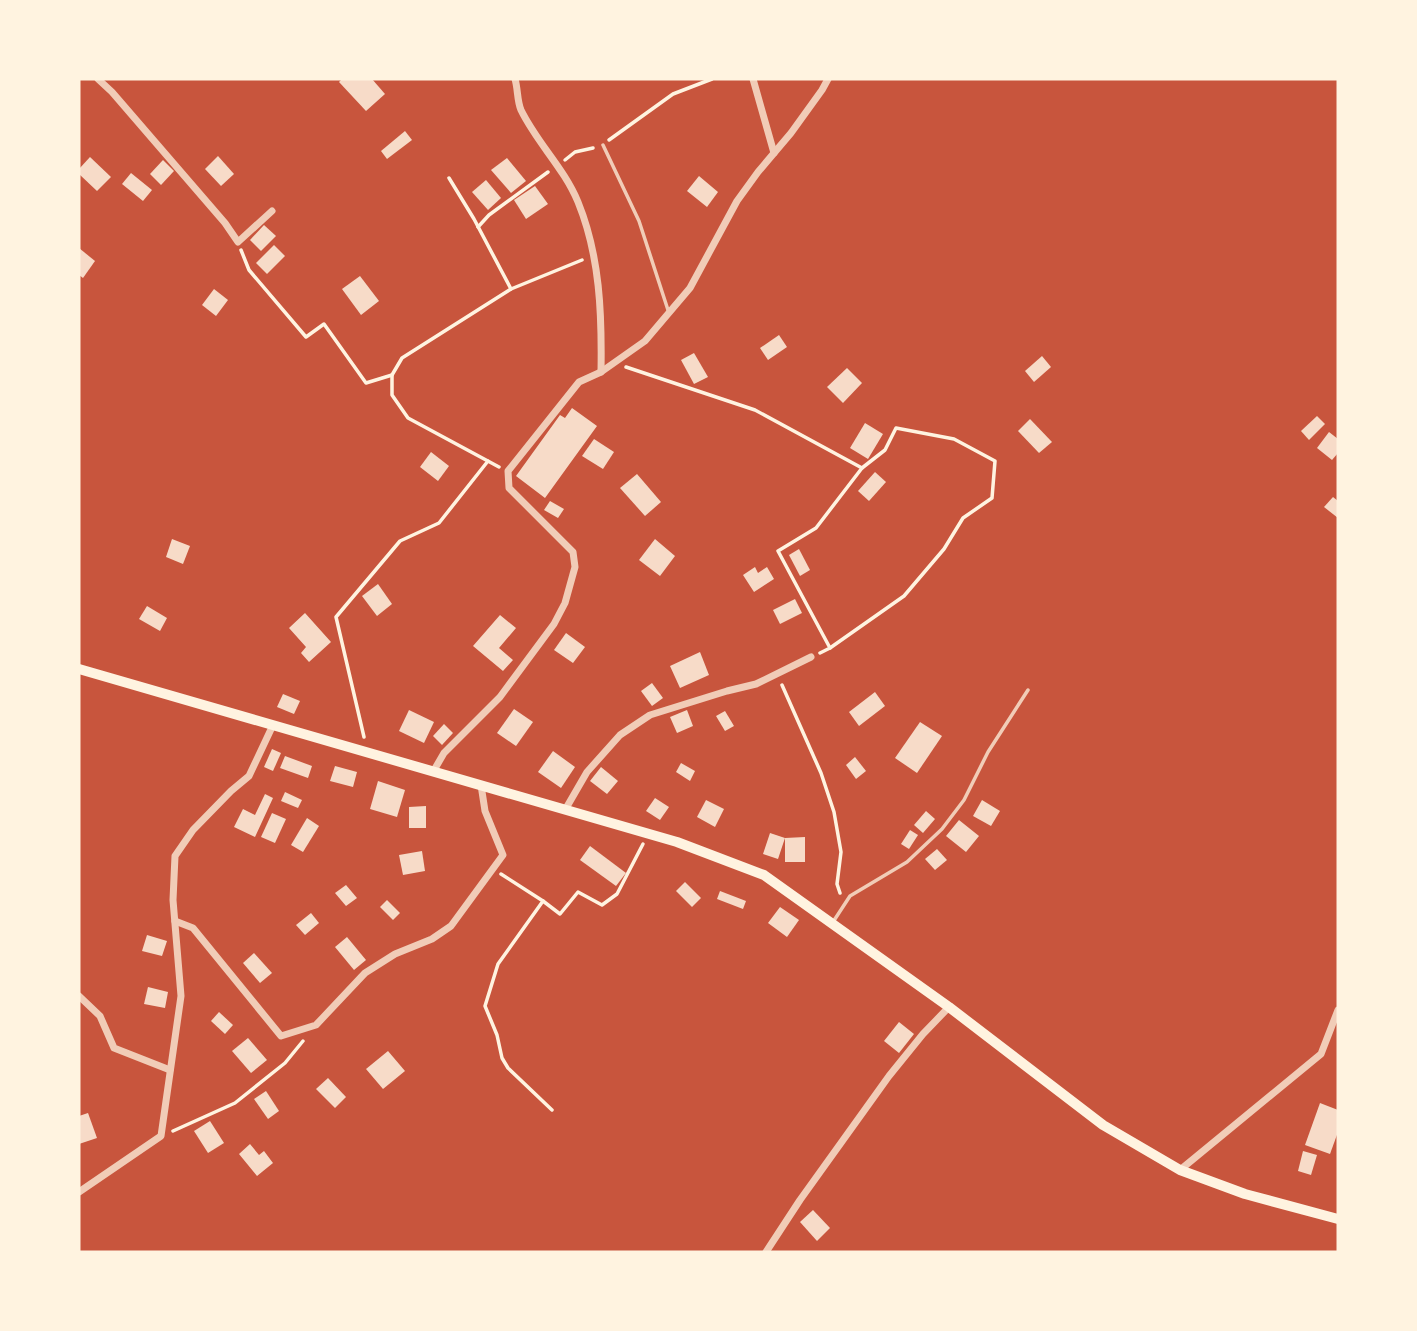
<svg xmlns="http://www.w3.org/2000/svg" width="1417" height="1331" font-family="Spectral,serif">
<rect width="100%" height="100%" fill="#c8553d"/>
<g fill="#f7dbc8">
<polygon points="342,79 372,79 385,94 366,111 339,82"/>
<polygon points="405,131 412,140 387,159 381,151"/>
<polygon points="218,156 234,174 221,186 205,169"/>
<polygon points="90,157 111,177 97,191 79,174 79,169"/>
<polygon points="507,158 526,181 511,193 491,170"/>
<polygon points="163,160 174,171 161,185 150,174"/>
<polygon points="131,173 152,190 143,201 122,184"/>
<polygon points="699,176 718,192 707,207 687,191"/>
<polygon points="486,180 501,198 488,210 472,192"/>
<polygon points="535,186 548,204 526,219 514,200"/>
<polygon points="264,225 276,236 261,251 250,240"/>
<polygon points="274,245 285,256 267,274 256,263"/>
<polygon points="79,248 95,261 83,278 79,275"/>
<polygon points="360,276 379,301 361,315 342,289"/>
<polygon points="214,289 228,300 216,316 202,305"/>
<polygon points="779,335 787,347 768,360 760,348"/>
<polygon points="694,353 708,377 694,384 681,360"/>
<polygon points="1042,356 1051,367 1034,382 1025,371"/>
<polygon points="847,368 862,383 843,403 827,387"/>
<polygon points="572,408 597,426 545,498 516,476 560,415 565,418"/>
<polygon points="1317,416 1325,424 1309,440 1301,431"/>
<polygon points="1030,419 1052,442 1039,453 1018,431"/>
<polygon points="865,423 883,434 868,459 850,448"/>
<polygon points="1329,432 1338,439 1338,453 1332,460 1317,448"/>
<polygon points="594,439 614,452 603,469 582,456"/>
<polygon points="431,452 449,466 438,481 420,467"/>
<polygon points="875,472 886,482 869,501 858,491"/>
<polygon points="637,474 661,502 645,516 620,488"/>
<polygon points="1333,497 1338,501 1338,518 1324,507"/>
<polygon points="550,501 564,509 558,518 544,510"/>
<polygon points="172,539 190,546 183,564 166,557"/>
<polygon points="655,539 675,556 660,576 639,560"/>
<polygon points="799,549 810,570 800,576 789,555"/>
<polygon points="755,567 758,573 767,567 774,579 754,592 743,575"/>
<polygon points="378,584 392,604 377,616 362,596"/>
<polygon points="795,599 802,613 780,624 773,610"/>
<polygon points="147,606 167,618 160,631 139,619"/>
<polygon points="305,613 331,642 309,662 301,653 306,647 289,628"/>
<polygon points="500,615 516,628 499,648 513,660 503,671 473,646"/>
<polygon points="566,633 585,647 573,663 554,650"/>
<polygon points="700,652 709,675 680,688 670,666"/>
<polygon points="652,683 663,698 652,706 641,691"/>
<polygon points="875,692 885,706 859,726 849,712"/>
<polygon points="283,694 300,701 294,714 277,707"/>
<polygon points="514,709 533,722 516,746 497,733"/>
<polygon points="409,710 434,722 424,743 399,731"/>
<polygon points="687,710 693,726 677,733 670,717"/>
<polygon points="725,711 734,726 725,731 716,716"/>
<polygon points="920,722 942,736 917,773 895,758"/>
<polygon points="444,724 453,733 442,745 433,736"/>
<polygon points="272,749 281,753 273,771 264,767"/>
<polygon points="553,751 575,767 561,788 538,772"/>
<polygon points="285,756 312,766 308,778 280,768"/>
<polygon points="855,757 866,771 856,779 846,765"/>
<polygon points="681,763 695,771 690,781 676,772"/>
<polygon points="335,766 357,772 353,787 330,781"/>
<polygon points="601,767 618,781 607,794 590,781"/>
<polygon points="378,781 405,790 397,817 370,809"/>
<polygon points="285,792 302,800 298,808 281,801"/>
<polygon points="265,794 273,798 255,837 234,827 243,809 255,815"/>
<polygon points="655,798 669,807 660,820 646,811"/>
<polygon points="706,800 724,809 715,827 697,817"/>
<polygon points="982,800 1000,811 991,826 973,816"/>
<polygon points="426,806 426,828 409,828 409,807"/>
<polygon points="926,811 935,819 923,833 914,825"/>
<polygon points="272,813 286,819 275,843 261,837"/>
<polygon points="307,818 319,826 303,852 291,845"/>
<polygon points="959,820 979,836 966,852 946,836"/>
<polygon points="910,830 918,835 909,849 901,844"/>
<polygon points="770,833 785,838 805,837 805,862 785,862 785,838 778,859 763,854"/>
<polygon points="590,846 626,873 616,886 580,860"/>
<polygon points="937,849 947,860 935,870 925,859"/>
<polygon points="422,851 425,871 403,875 399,855"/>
<polygon points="685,882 701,898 692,907 676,891"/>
<polygon points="346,885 357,898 346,906 335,893"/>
<polygon points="720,891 746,901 743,909 717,899"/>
<polygon points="387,900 400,913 393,920 380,907"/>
<polygon points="780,907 799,920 787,937 768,923"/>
<polygon points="311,913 319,923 305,935 296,925"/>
<polygon points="147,935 167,941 162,956 142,951"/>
<polygon points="347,937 366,960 354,970 335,947"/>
<polygon points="254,953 272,973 260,983 243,963"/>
<polygon points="148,987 168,992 165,1008 144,1004"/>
<polygon points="219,1012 233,1025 225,1034 211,1021"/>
<polygon points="899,1022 914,1034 899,1053 884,1041"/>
<polygon points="248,1038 267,1060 251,1073 232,1051"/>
<polygon points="388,1051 405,1071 383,1089 366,1069"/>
<polygon points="328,1078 346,1097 335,1108 316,1089"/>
<polygon points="266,1091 279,1111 268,1119 254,1099"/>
<polygon points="1320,1103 1338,1110 1338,1132 1330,1154 1305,1145"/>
<polygon points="88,1113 97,1138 79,1144 79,1116"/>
<polygon points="210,1121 224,1143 208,1153 194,1131"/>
<polygon points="250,1144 259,1155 264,1151 273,1163 257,1176 239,1154"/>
<polygon points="1303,1151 1317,1155 1311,1175 1298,1171"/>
<polygon points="813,1210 830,1228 817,1241 800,1222"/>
</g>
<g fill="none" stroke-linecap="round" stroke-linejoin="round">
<g stroke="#fff3e0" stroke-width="3.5">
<polyline points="609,140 673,94 712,79"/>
<polyline points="565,160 575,152 593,148"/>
<polyline points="449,178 474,219 511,289"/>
<polyline points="478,227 489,215 548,172"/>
<polyline points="241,250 249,270 306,337 324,324 366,383 392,375"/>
<polyline points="626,367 755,410 862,468 816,528 778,551 830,648 820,653"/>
<polyline points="499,467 408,418 392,395 392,375 402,358 511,289 582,260"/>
<polyline points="830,648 904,596 944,549 963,518 992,498 995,461 954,439 896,428 885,450 862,468"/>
<polyline points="782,685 821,773 834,812 841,852 837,884 840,893"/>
<polyline points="364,737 336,617 400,541 439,523 488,461"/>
<polyline points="501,874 543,901 498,964 485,1006 497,1035 502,1058 508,1068 552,1110"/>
<polyline points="543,901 560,914 578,892 602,905 617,894 643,844"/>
<polyline points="173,1131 235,1103 285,1063 303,1041"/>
</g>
<g stroke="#f1ccb7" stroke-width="3.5">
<polyline points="603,145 639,221 668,310"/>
<polyline points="833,922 850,896 907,862 942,829 964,800 988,752 1028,690"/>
</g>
<g stroke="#f1ccb7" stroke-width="7">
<polyline points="98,79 112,92 225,223 238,242 272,211"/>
<path d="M515 79C518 89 517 101 521 110 537 143 564 168 578 202 600 256 602 314 601 372"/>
<polyline points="753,79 774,153"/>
<polyline points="433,772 444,753 500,697 554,624 565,603 575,567 573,552 509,488 508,471 579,382 601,372 645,341 690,288 737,201 758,172 791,133 822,90 828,79"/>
<polyline points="565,810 587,772 620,735 650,715 727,691 756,684 811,657"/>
<polyline points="175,921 193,928 281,1036 316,1025 365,973 395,954 432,939 451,926 503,855 485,811 481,785"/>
<polyline points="79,996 100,1016 114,1048 170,1070"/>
<polyline points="1180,1170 1321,1054 1338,1010"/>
<polyline points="79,1192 161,1136 181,996 173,900 175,856 193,830 231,791 249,776 273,725"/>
<polyline points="766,1252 800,1200 889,1076 923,1034 949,1007"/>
</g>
<polyline stroke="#fff3e0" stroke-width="10" points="79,669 677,842 764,875 949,1007 1103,1125 1180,1170 1245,1194 1338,1219"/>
</g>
<rect width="1417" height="1331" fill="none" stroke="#fff3e0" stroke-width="161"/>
</svg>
